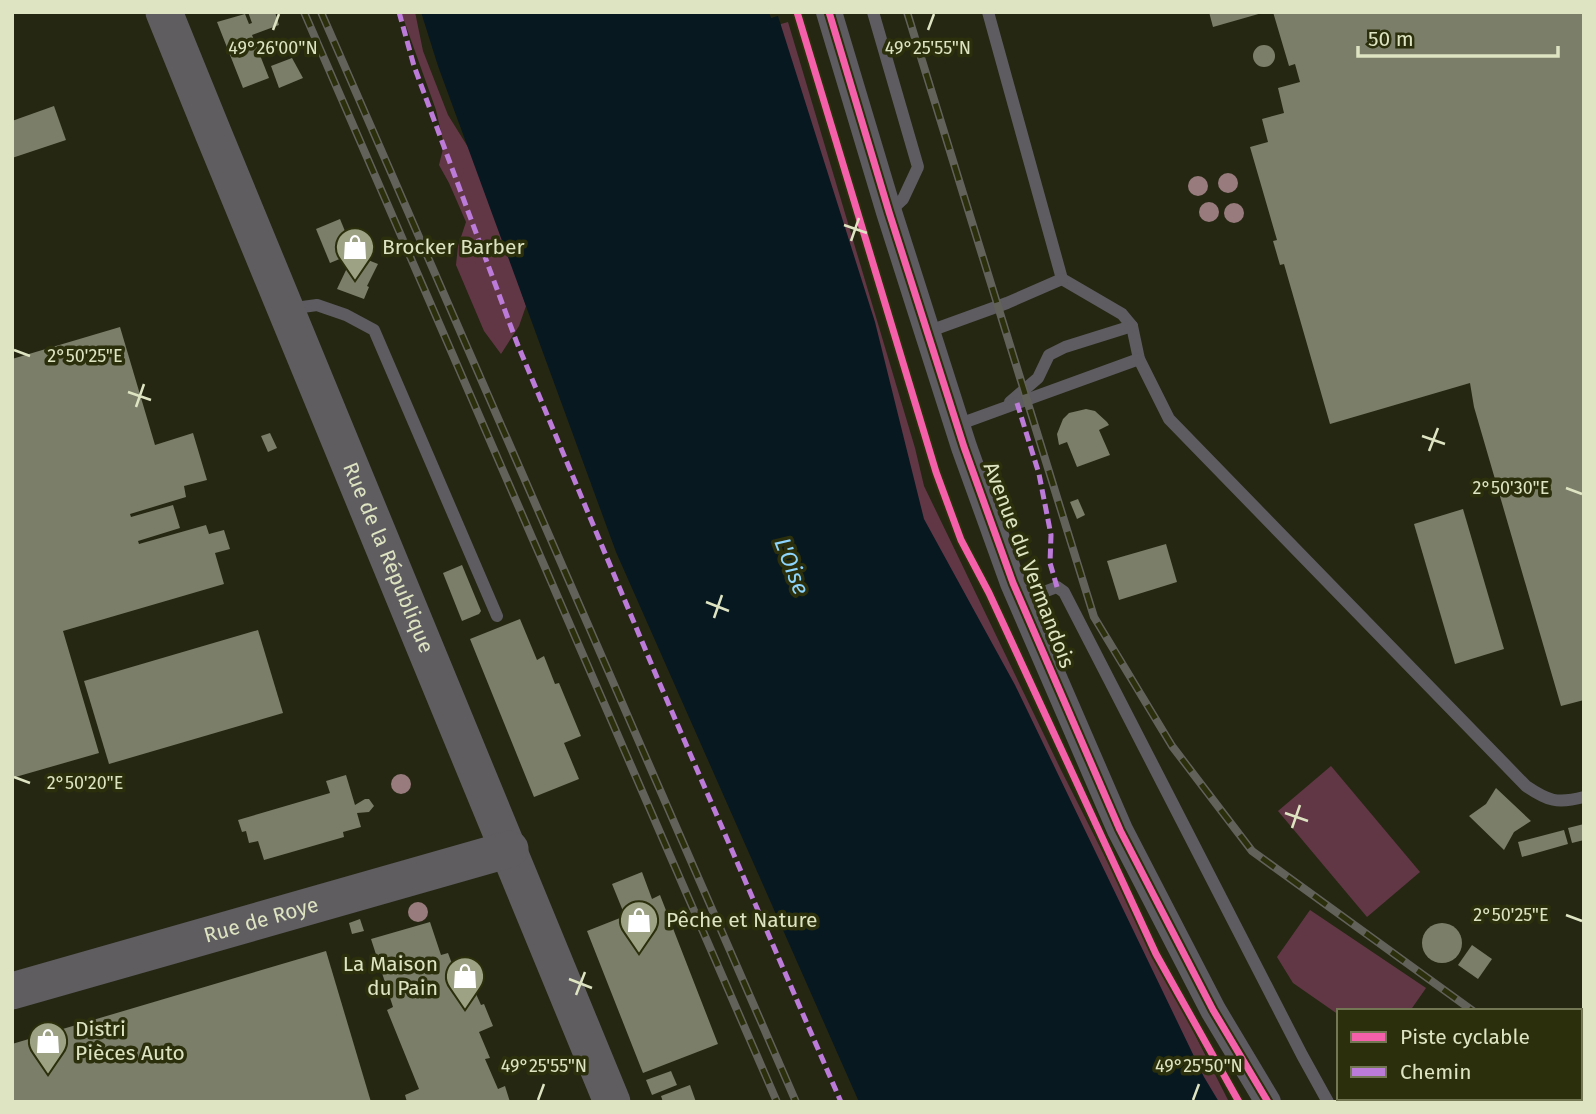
<svg xmlns="http://www.w3.org/2000/svg" width="1596" height="1114" font-family="'Fira Sans',sans-serif">
<rect width="100%" height="100%" fill="#252713"/>
<g fill="#623745">
<polygon points="401,12 415,12 423,51 448,115 481,168 526,306 519,326 501,354 484,331 456,265 458,246 466,222 449,183 439,165 444,145 436,110"/>
<polygon points="788,22 915,448 924,486 1061,770 1229,1102 1201,1102 910,492 771,38 781,24"/>
<polygon points="1331,766 1420,872 1367,917 1278,811"/>
<polygon points="1310,910 1426,988 1410,1011 1339,1011 1339,1015 1293,983 1277,957"/>
</g>
<polygon fill="#071821" points="421,12 769,12 771,18 778,16 875,322 924,519 1015,685 1204,1077 1219,1102 859,1102 616,552 438,66"/>
<g fill="#7b7e68">
<polygon points="248,12 275,12 279,25 252,35 269,78 243,88 217,22 245,14 249,24 252,23"/>
<polygon points="1209,12 1262,12 1262,13 1213,27"/>
<polygon points="1273,12 1584,12 1584,700 1561,706 1474,407 1470,383 1330,424 1284,264 1280,265 1273,241 1277,240 1250,147 1268,142 1262,119 1284,113 1278,88 1300,82 1295,64 1289,66"/>
<circle cx="1264" cy="56" r="11"/>
<polygon points="292,58 303,78 279,88 271,66"/>
<polygon points="54,106 66,140 12,158 12,121"/>
<polygon points="340,219 354,253 330,263 316,229"/>
<polygon points="358,256 378,264 367,286 369,287 364,299 337,289 347,268 353,270"/>
<polygon points="120,327 155,445 193,433 207,480 184,486 186,497 130,514 131,517 173,505 180,528 138,541 139,544 206,525 209,534 224,530 230,549 215,553 224,584 63,631 99,753 12,778 12,359"/>
<polygon points="1086,409 1095,411 1107,422 1109,425 1099,430 1110,455 1077,467 1067,442 1059,445 1057,434 1063,419 1069,413"/>
<polygon points="270,433 277,448 268,452 261,436"/>
<polygon points="1078,499 1085,515 1077,519 1070,502"/>
<polygon points="1463,509 1504,649 1455,664 1414,524"/>
<polygon points="1166,544 1177,582 1119,600 1107,561"/>
<polygon points="462,565 481,611 479,614 462,621 443,573"/>
<polygon points="520,619 537,660 544,656 555,684 559,683 581,736 564,743 579,779 534,797 470,639"/>
<polygon points="258,630 283,713 109,764 84,681"/>
<polygon points="346,775 355,805 365,799 369,799 374,806 369,812 357,813 361,827 343,832 344,837 264,860 258,841 249,843 246,831 242,832 238,820 330,793 326,781"/>
<polygon points="1496,788 1531,821 1514,832 1504,850 1469,816 1486,804"/>
<polygon points="1584,824 1584,840 1572,843 1568,828"/>
<polygon points="1564,830 1568,844 1522,857 1518,842"/>
<polygon points="642,872 652,899 660,895 718,1044 643,1073 587,931 625,916 612,884"/>
<polygon points="360,919 364,931 352,934 349,923"/>
<polygon points="430,922 441,955 448,953 458,980 468,976 481,1005 484,1004 493,1026 479,1032 490,1058 485,1059 498,1089 505,1086 510,1102 407,1102 405,1095 419,1089 387,1010 393,1007 371,939"/>
<circle cx="1442" cy="943" r="20"/>
<polygon points="1472,945 1492,959 1478,979 1458,965"/>
<polygon points="326,951 371,1102 12,1102 12,1044"/>
<polygon points="671,1071 677,1085 652,1095 646,1080"/>
<polygon points="690,1085 696,1102 663,1102 661,1096"/>
</g>
<g fill="none" stroke-linecap="round" stroke-linejoin="round">
<g stroke="#5e5c61" stroke-width="12">
<polyline points="873,12 918,167 903,199 889,212"/>
<path d="M988 12 1062 279 1122 314 1132 326 1139 359 1169 419 1526 786C1548 801 1557 804 1584 797"/>
<polyline points="288,309 317,305 346,315 374,330 497,616"/>
<polyline points="927,332 1007,303 1062,279"/>
<polyline points="1010,402 1038,378 1049,355 1065,347 1132,326"/>
<polyline points="957,425 1139,359"/>
<polyline points="1020,601 1057,587 1064,592 1302,1055 1328,1102"/>
</g>
<polyline stroke="#5e5c61" stroke-width="26" points="829,12 889,212 964,447 1013,583 1120,830 1213,1010 1268,1102"/>
<g stroke="#5f5d60" stroke-width="37">
<path id="s1" d="M164 12C311 376 465 737 612 1102"/>
<path id="s2" d="M12 991 510 849"/>
</g>
<g stroke="#62625b" stroke-width="8">
<g id="rail">
<polyline points="304,12 777,1102"/>
<polyline points="321,12 796,1102"/>
<polyline points="907,12 1094,617 1172,746 1252,851 1473,1011"/>
<polyline points="1580,1089 1584,1091"/>
</g>
</g>
<use href="#rail" stroke="#2b2f0b" stroke-width="5" stroke-dasharray="16" stroke-linecap="butt"/>
<g stroke="#bd7bd9" stroke-width="5" stroke-dasharray="10 5" stroke-linecap="butt">
<polyline points="399,12 414,66 517,343 656,675 841,1102"/>
<polyline points="1017,403 1039,474 1051,535 1050,563 1057,587"/>
</g>
<g stroke="#2b2f0b" stroke-width="11">
<g id="cycleway">
<polyline points="797,12 936,472 961,540 989,593 1156,954 1239,1102"/>
<polyline points="829,12 889,212 964,447 1013,583 1120,830 1213,1010 1268,1102"/>
</g>
</g>
<use href="#cycleway" stroke="#f560ab" stroke-width="7"/>
</g>
<g fill="#987b7d">
<circle cx="1228" cy="183" r="10"/>
<circle cx="1198" cy="186" r="10"/>
<circle cx="1209" cy="212" r="10"/>
<circle cx="1234" cy="213" r="10"/>
<circle cx="401" cy="784" r="10"/>
<circle cx="418" cy="912" r="10"/>
</g>
<path fill="none" stroke="#dee4c2" stroke-width="2.5" d="M273 30 279 14M928 30 934 14M844 225 867 233M851 241 859 218M14 350 30 356M128 392 151 400M136 407 144 384M1422 436 1445 444M1429 451 1438 428M1566 488 1582 494M706 602 729 611M714 618 722 595M14 777 30 783M1285 813 1308 821M1292 828 1300 805M1566 915 1582 921M569 979 592 988M576 995 585 972M538 1100 544 1084M1193 1100 1199 1084"/>
<defs>
<g id="shop-pin" transform="scale(2.0125)"><path d="M0 17L-7.5 6A9.5 9.5 0 1 1 7.5 6Z" fill="#9da285" stroke="#2b2f0b"/><path d="M-5-2.5h2.3a2.7 3.5 0 0 1 5.4 0H5L5.5 6h-11ZM-1.5-2.5h3a1.5 2.3 0 0 0-3 0Z" fill="#fff"/></g>
</defs>
<g fill-rule="evenodd">
<use href="#shop-pin" x="355" y="247"/>
<use href="#shop-pin" x="639" y="920"/>
<use href="#shop-pin" x="465" y="976"/>
<use href="#shop-pin" x="48" y="1041"/>
</g>
<g text-anchor="middle" dominant-baseline="central" stroke-width="7" stroke-linejoin="round" paint-order="stroke">
<g font-size="21" fill="#dee4c2" stroke="#2b2f0b" text-anchor="start">
<text x="382" y="247">Brocker Barber</text>
<text x="666" y="920">Pêche et Nature</text>
<text x="438" y="964" text-anchor="end">La Maison<tspan x="438" dy="24">du Pain</tspan></text>
<text x="75" y="1029">Distri<tspan x="75" dy="24">Pièces Auto</tspan></text>
</g>
<g font-size="21" fill="#dee4c2" stroke="#2b2f0b">
<text stroke="none"><textPath href="#s1" startOffset="590">Rue de la République</textPath></text>
<text transform="translate(1029 565) rotate(69)">Avenue du Vermandois</text>
<text stroke="none"><textPath href="#s2" startOffset="259">Rue de Roye</textPath></text>
</g>
<g font-size="23" font-style="italic" fill="#8ed5fe" stroke="#2b2f0b">
<text transform="translate(792 566) rotate(69)">L'Oise</text>
</g>
</g>
<g font-size="18" text-anchor="middle" fill="#dee4c2" stroke="#2b2f0b" stroke-width="7" stroke-linejoin="round" paint-order="stroke">
<text x="273" y="54">49°26'00"N</text>
<text x="928" y="54">49°25'55"N</text>
<text x="85" y="362">2°50'25"E</text>
<text x="1511" y="494">2°50'30"E</text>
<text x="85" y="789">2°50'20"E</text>
<text x="1511" y="921">2°50'25"E</text>
<text x="544" y="1072">49°25'55"N</text>
<text x="1199" y="1072">49°25'50"N</text>
</g>
<rect width="1596" height="1114" fill="none" stroke="#dee4c2" stroke-width="28"/>
<rect x="1337" y="1009" width="245" height="91" fill="#2b2f0b" stroke="#737754" stroke-width="2"/>
<rect x="1351" y="1032" width="35" height="10" fill="#f560ab" stroke="#737754" stroke-width="2"/>
<text x="1400" y="1044" font-size="21" fill="#dee4c2">Piste cyclable</text>
<rect x="1351" y="1067" width="35" height="10" fill="#bd7bd9" stroke="#737754" stroke-width="2"/>
<text x="1400" y="1079" font-size="21" fill="#dee4c2">Chemin</text>
<path d="M1358 46v10h200v-10" fill="none" stroke="#dee4c2" stroke-width="3.5"/>
<text x="1368" y="46" font-size="21" fill="#dee4c2" stroke="#2b2f0b" stroke-width="5" paint-order="stroke">50 m</text>
</svg>
